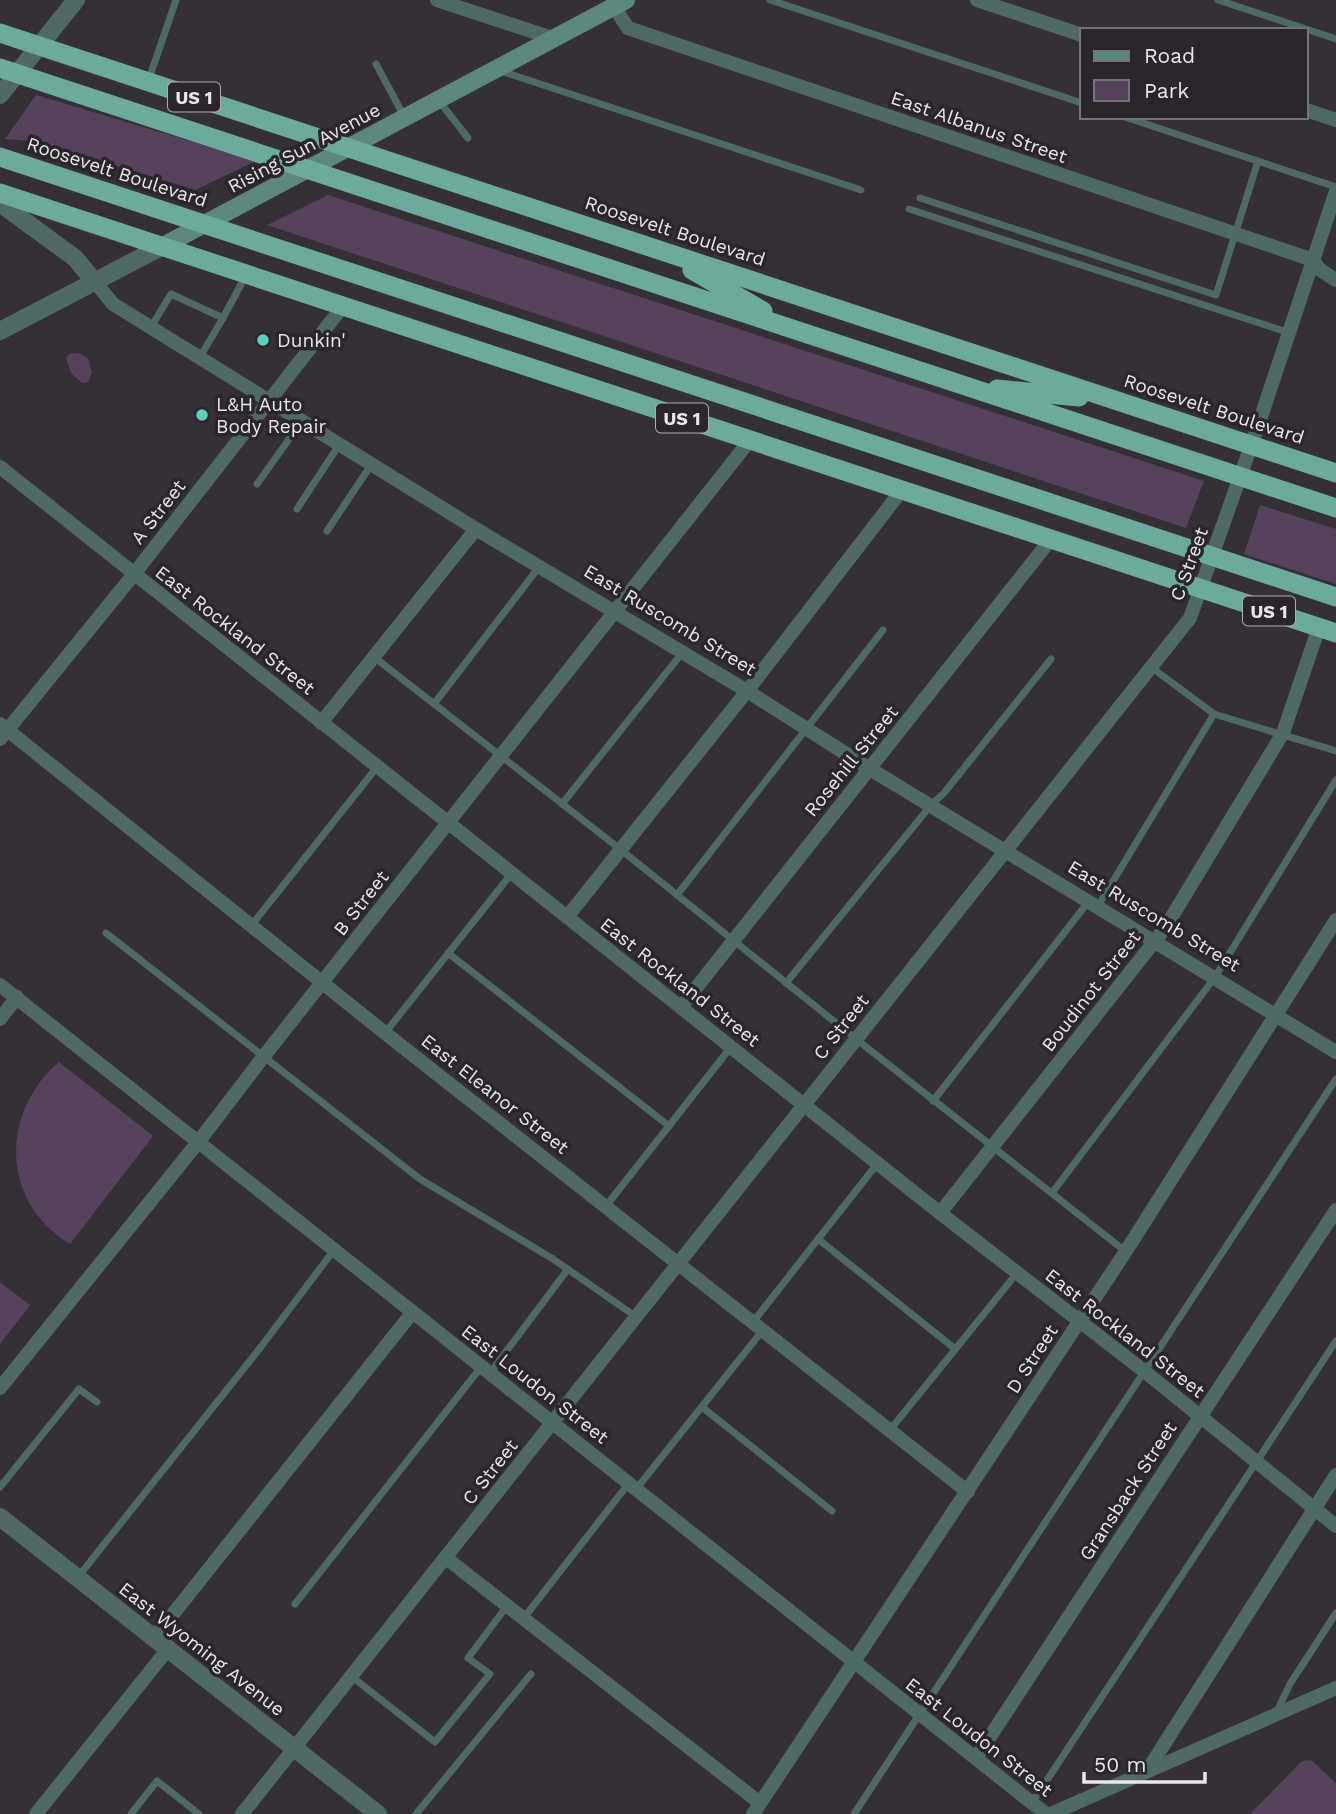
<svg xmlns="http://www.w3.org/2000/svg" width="1336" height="1814" font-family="'Work Sans',sans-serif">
<rect width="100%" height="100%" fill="#343036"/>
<g fill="#56425d">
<polygon points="36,95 256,161 195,190 39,142 5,139"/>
<polygon points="328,195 1204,481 1186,528 267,225"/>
<polygon points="79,353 88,358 92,373 88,382 82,383 71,373 66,358 69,354"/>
<polygon points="1260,505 1336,529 1336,584 1244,554"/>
<path d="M59 1062 153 1136 70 1244C0 1202 0 1112 59 1062Z"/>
<polygon points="1,1283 30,1305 0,1344 0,1284"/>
<polygon points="1311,1760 1336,1783 1336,1814 1250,1814 1302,1761"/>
</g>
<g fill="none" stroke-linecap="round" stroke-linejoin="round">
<g stroke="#4f6964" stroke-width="7">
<polyline points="770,0 1082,103"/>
<polyline points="1218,0 1336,39"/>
<polyline points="376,64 405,118"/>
<polyline points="501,71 861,190"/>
<polyline points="149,79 176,0"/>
<polyline points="439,101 468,138"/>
<polyline points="1125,117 1336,187"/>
<polyline points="920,198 1216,295 1258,161"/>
<polyline points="909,209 1290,333"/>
<polyline points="223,318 246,275"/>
<polyline points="151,327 171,294 223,318 200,357"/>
<polyline points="257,484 302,421"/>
<polyline points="297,509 339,445"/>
<polyline points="327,531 371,465"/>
<polyline points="374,657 620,849 856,1039 1125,1251"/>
<polyline points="1151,667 1214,714 1336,751"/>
<polyline points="434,704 539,567"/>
<polyline points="562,804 682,653"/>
<polyline points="677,895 883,630"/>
<polyline points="1098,906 1214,714"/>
<polyline points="251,926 377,767"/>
<polyline points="106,933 420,1179 553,1259 635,1316"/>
<polyline points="448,953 669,1126"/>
<polyline points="786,983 931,805 944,793 1051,659"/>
<polyline points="385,1033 512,873"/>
<polyline points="933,1101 1089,901"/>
<polyline points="1052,1193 1215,977 1336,780"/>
<polyline points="606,1206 731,1047"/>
<polyline points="818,1239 954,1348"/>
<polyline points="753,1322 877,1164"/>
<polyline points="490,1373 568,1269"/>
<polyline points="702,1407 832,1511"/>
<polyline points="890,1430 1017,1273"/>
<polyline points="0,1487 79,1389 97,1402"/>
<polyline points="637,1488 763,1330"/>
<polyline points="78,1577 260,1348 334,1250"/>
<polyline points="295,1604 481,1367"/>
<polyline points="523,1619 629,1483"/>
<polyline points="351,1676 435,1742 490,1674 468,1658 507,1606"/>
<polyline points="1277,1711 1290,1684 1336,1613"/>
<polyline points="1032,1803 1336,1341"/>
<polyline points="131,1814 157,1781 199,1814"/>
<polyline points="416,1814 531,1674"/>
<polyline points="854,1814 1336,1079"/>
</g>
<g stroke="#4f6964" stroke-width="14">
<polyline points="437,0 555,39"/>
<polyline points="977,0 1082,35"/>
<polyline points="614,7 628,28 1313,260 1319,269 1336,280"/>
<polyline points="1306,110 1336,120"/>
<polyline points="95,282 113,304 476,529 747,691 870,769 1336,1052"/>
<polyline points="0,467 940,1213 1144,1371 1336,1526"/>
<polyline points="321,723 476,529"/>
<polyline points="0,724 385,1033 968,1492"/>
<polyline points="0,739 134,574 343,306"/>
<polyline points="567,917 747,691 902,490"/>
<polyline points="0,985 1046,1814"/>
<polyline points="681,1007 1051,539"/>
<polyline points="0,1019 17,997"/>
<polyline points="940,1213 1165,928 1283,733 1319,627"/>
<polyline points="0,1388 199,1141 264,1056 750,440"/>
<polyline points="446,1558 760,1803"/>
<polyline points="154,1638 412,1313"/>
<polyline points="976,1758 1336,1210"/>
<polyline points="1147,1771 1336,1475"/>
<polyline points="36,1814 168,1649"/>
<polyline points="242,1814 1190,618 1258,426 1336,191"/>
<polyline points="753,1814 1126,1251 1336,920"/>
<polyline points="1051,1814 1336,1688"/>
</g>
<g stroke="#4f6964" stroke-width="18">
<polyline points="0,95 76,0"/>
<polyline points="0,203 75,258 95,282"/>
<polyline points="0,331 163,246"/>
<polyline points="0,1517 378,1814"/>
</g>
<polyline stroke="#5d887f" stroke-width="18" points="163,246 626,0"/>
<g stroke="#6caa9e" stroke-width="19">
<polyline points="0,33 1336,473"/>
<polyline points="0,68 1336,508"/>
<polyline points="0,157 1336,597"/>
<polyline points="0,193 1336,633"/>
<polyline points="692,270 763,311"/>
<polyline points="997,389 1079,397"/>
</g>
</g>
<g fill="#5cceba" stroke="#2a262b" stroke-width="2.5">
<circle cx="263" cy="340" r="7"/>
<circle cx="202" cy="415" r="7"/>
</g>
<g text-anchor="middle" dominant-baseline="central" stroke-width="7" stroke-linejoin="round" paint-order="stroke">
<g fill="#2a262b" stroke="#b0acb1" stroke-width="2">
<rect x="168" y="82.5" width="52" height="29" rx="5"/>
<rect x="656" y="403.5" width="52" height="29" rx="5"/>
<rect x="1243" y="596.5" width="52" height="29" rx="5"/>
</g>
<g font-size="18" font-weight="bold" fill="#e9e6ea">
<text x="194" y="97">US 1</text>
<text x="682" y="418">US 1</text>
<text x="1269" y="611">US 1</text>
</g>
<g font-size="19" fill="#e9e6ea" stroke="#2a262b">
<text transform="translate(979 127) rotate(19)">East Albanus Street</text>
<text transform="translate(304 148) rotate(-28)">Rising Sun Avenue</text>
<text transform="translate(117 172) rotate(18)">Roosevelt Boulevard</text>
<text transform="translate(675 231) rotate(18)">Roosevelt Boulevard</text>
<text transform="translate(1214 409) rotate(18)">Roosevelt Boulevard</text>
<text transform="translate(158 512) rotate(-52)">A Street</text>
<text transform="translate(1189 564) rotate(-70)">C Street</text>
<text transform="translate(670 620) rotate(31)">East Ruscomb Street</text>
<text transform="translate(235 630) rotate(38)">East Rockland Street</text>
<text transform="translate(851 761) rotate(-51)">Rosehill Street</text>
<text transform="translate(361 903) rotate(-52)">B Street</text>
<text transform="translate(1154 916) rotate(31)">East Ruscomb Street</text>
<text transform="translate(680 982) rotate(38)">East Rockland Street</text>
<text transform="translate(1091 991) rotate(-52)">Boudinot Street</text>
<text transform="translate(841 1027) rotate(-52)">C Street</text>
<text transform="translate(495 1094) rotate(38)">East Eleanor Street</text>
<text transform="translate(1125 1333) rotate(38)">East Rockland Street</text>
<text transform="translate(1032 1359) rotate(-57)">D Street</text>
<text transform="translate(535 1384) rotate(38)">East Loudon Street</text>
<text transform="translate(490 1472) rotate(-52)">C Street</text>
<text transform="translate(1128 1491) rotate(-57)">Gransback Street</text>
<text transform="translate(202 1649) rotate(38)">East Wyoming Avenue</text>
<text transform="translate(979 1737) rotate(38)">East Loudon Street</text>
</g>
<g font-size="19" fill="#e9e6ea" stroke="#2a262b" text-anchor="start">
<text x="277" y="340">Dunkin'</text>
<text x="216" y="404">L&amp;H Auto<tspan x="216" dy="22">Body Repair</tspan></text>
</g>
</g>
<rect x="1080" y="28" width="228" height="91" fill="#2a262b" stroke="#767377" stroke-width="2"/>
<rect x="1094" y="51" width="35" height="10" fill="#5d887f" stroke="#767377" stroke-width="2"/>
<text x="1144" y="63" font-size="21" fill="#e9e6ea">Road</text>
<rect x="1094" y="80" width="35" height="21" fill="#56425d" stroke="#767377" stroke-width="2"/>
<text x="1144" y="98" font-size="21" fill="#e9e6ea">Park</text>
<path d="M1084 1772v10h121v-10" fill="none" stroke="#e9e6ea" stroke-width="3.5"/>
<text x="1094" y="1772" font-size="21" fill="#e9e6ea" stroke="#2a262b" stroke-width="5" paint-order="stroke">50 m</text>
</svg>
